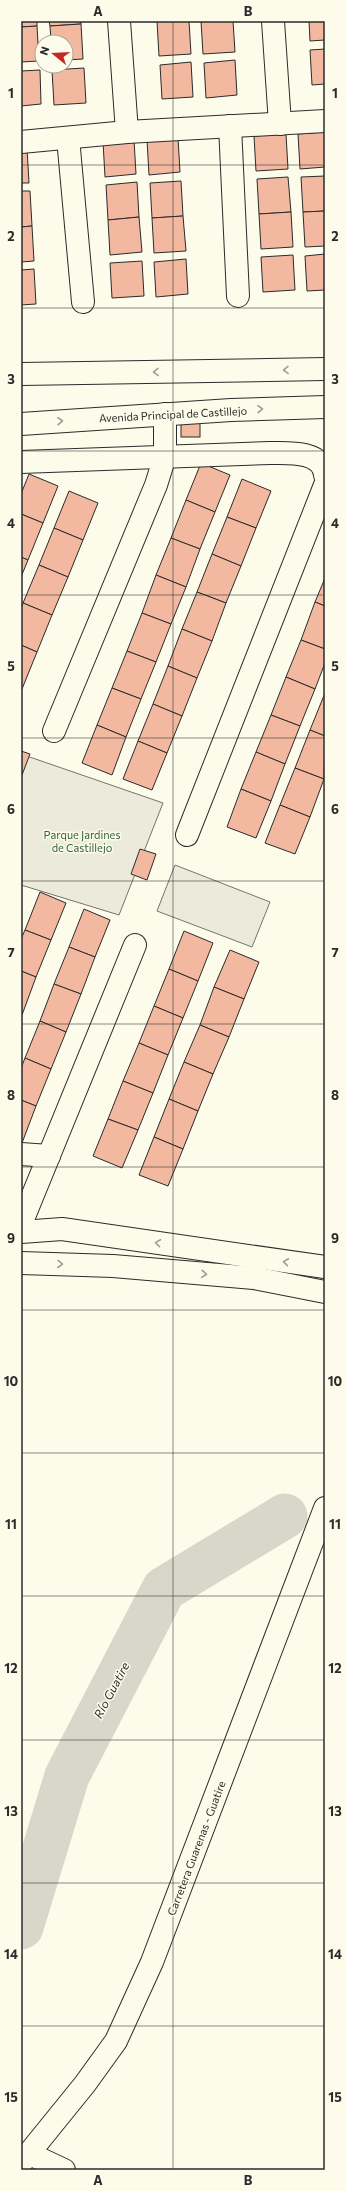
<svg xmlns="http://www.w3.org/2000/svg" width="346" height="2191" font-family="Commissioner,sans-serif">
<rect width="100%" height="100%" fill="#fdfbea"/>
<g fill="#ecebdb" stroke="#74746e">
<polygon points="21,754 163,803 119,915 21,885"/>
<polygon points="175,865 270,902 252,947 157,911"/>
</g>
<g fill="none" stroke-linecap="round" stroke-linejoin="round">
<polyline stroke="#d8d7c9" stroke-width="45" points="21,1927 67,1776 164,1589 285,1516"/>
</g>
<g fill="#f2b8a0" stroke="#2b2b2b">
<polygon points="21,21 37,21 37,26 21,27"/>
<polygon points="49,21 81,21 81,24 50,26"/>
<polygon points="157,21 189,21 191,54 159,56"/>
<polygon points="201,21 233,21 235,52 203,54"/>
<polygon points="309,21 325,21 325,40 310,41"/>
<polygon points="81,24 83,59 66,60 66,42 51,42 50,26"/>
<polygon points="37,26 39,61 21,62 21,27"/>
<polygon points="325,49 325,84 312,85 310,50"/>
<polygon points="235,60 237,95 206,98 204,63"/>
<polygon points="191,62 193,97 162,99 160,65"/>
<polygon points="84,68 86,103 54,105 52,70"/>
<polygon points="40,70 41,104 21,106 21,71"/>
<polygon points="325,132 325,167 300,169 298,134"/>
<polygon points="286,134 288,169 256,171 254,136"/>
<polygon points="178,138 180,172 149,175 147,140"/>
<polygon points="134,140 136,174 105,177 103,142"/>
<polygon points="21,148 27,148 29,183 21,183"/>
<polygon points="325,176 325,211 303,212 301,177"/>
<polygon points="288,177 291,212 259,214 257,179"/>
<polygon points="181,181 183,216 152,218 150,183"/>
<polygon points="137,182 139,217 108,220 106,185"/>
<polygon points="21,191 30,191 32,226 21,227"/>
<polygon points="325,211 325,246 305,247 303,212"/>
<polygon points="291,212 293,247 261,249 259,214"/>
<polygon points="183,216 186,251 154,253 152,218"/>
<polygon points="139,217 142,252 110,255 108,220"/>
<polygon points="32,226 34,261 21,262 21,227"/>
<polygon points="325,254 325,290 307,291 305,256"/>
<polygon points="293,255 295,290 263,292 261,257"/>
<polygon points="186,259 188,294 156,297 154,262"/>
<polygon points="142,261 144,296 112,298 110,263"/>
<polygon points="34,269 36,304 21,305 21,270"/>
<rect x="181" y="420" width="19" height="17"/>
<polygon points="201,463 230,475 215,512 186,500"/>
<polygon points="29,474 58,486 43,523 21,514 21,494"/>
<polygon points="242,479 271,491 256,528 227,517"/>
<polygon points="69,491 98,503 83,540 54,528"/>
<polygon points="186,500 215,512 200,549 171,538"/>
<polygon points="21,514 43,523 28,560 21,557"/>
<polygon points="227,517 256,528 241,566 212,554"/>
<polygon points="54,528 83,540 68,577 39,565"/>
<polygon points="171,538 200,549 186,587 156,575"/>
<polygon points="212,554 241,566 226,603 197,592"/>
<polygon points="21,557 28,560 21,577"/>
<polygon points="39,565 68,577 52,615 23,603"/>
<polygon points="156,575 186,587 171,624 142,613"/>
<polygon points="325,578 325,606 315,602"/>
<polygon points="197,592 226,603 212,641 182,629"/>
<polygon points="315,602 325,606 325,649 301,640"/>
<polygon points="23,603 52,615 37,652 21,645 21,609"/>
<polygon points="142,613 171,624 156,662 127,651"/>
<polygon points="182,629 212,641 197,678 168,666"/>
<polygon points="301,640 325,649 325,663 315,689 286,677"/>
<polygon points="21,645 37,652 22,689 21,689"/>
<polygon points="127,651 156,662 141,699 112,688"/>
<polygon points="168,666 197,678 182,716 153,704"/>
<polygon points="286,677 315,689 300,726 271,715"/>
<polygon points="112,688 141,699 126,737 97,725"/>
<polygon points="325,693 325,736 310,730"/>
<polygon points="153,704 182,716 167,753 138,741"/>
<polygon points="271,715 300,726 285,764 256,752"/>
<polygon points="97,725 126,737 112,775 82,763"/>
<polygon points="310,730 325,736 324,779 295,768"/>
<polygon points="138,741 167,753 152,790 123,779"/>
<polygon points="21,751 30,754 22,775 21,775"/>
<polygon points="256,752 285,764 271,801 241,789"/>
<polygon points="295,768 324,779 310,817 280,805"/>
<polygon points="241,789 271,801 256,838 227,827"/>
<polygon points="280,805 310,817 295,854 265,843"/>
<polygon points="140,849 156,854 147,880 131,874"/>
<polygon points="40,892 66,903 51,940 25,930"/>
<polygon points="84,909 110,920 95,957 69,947"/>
<polygon points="25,930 51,940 36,977 21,971 21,939"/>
<polygon points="184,931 213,943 198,981 169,969"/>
<polygon points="69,947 95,957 81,994 54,984"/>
<polygon points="230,950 259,962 244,999 214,987"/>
<polygon points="169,969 198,981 183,1018 154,1006"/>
<polygon points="21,971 36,977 22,1015 21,1014"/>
<polygon points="54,984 81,994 66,1032 40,1021"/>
<polygon points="214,987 244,999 229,1037 200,1025"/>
<polygon points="154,1006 183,1018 168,1055 139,1043"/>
<polygon points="40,1021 66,1032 51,1069 25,1058"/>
<polygon points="200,1025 229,1037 213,1074 184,1062"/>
<polygon points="139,1043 168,1055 153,1093 123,1081"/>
<polygon points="25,1058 51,1069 36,1106 21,1100 21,1068"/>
<polygon points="184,1062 213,1074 198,1111 169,1099"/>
<polygon points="123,1081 153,1093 138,1130 108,1119"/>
<polygon points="169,1099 198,1111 183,1149 154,1137"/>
<polygon points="21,1100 36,1106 22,1143 21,1143"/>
<polygon points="108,1119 138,1130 122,1168 93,1156"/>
<polygon points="154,1137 183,1149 168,1186 139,1175"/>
</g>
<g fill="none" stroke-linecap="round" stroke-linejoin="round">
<g stroke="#2b2b2b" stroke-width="24">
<g id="minor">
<polyline points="119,21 127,132"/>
<polyline points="273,21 280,124"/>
<polyline points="230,126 238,296"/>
<polyline points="68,138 83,302"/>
<polyline points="21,142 127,132 325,121"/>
<polyline points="21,374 325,369"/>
<polyline points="21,424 231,410 325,407"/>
<path d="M21 462 270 453C287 453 323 450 325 475"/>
<polyline points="54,731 156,485 165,456 165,414"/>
<polyline points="187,835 325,485"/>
<polyline points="21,1154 49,1156"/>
<polyline points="21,1224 135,945"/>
<polyline points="21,1232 62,1229 325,1267"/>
<polyline points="21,1263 113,1266 254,1278 325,1292"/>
<polyline points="30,2154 64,2170"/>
</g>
</g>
<g stroke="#2b2b2b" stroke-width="24">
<polyline id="major" points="21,2163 85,2084 116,2041 152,1962 325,1508"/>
</g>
<use href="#minor" stroke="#fdfbea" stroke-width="22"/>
<use href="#major" stroke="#fdfbea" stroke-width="22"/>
</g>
<defs><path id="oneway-chevron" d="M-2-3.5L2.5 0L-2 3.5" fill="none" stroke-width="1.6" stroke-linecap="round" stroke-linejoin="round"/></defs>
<g stroke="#9e9d94">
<use href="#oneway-chevron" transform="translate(286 370) rotate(179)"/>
<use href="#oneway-chevron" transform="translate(156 372) rotate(179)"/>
<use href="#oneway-chevron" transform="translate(260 409) rotate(-2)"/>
<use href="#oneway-chevron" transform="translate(60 421) rotate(-4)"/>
<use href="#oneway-chevron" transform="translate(158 1243) rotate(-172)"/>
<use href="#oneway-chevron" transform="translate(286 1262) rotate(-172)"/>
<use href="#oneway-chevron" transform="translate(60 1264) rotate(2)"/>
<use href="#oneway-chevron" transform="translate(204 1274) rotate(5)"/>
</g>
<path fill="none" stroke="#2b2b2b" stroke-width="1" stroke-opacity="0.55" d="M173 21V2170M21 165H325M21 308H325M21 451H325M21 595H325M21 738H325M21 881H325M21 1024H325M21 1167H325M21 1310H325M21 1453H325M21 1596H325M21 1740H325M21 1883H325M21 2026H325"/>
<g text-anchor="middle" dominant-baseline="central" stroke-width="3" stroke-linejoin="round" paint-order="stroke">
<g font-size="11" fill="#2b2b2b" stroke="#fdfbea">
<text transform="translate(173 414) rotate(-3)">Avenida Principal de Castillejo</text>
<text transform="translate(196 1848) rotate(-69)">Carretera Guarenas - Guatire</text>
</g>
<g font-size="11" fill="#34623c" stroke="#fdfbea">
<text x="82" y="834">Parque Jardines<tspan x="82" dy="13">de Castillejo</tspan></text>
</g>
<g font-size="12" font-style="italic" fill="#2b2b2b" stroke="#fdfbea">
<text transform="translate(111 1690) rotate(-62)">Río Guatire</text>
</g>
</g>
<rect width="346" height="2191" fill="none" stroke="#fdfbea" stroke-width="44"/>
<g transform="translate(54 54) rotate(288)"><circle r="19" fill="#fdfbea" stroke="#a9a89e"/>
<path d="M0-3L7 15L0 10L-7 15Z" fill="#c62828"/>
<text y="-6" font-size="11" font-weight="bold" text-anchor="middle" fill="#2b2b2b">N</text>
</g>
<rect x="22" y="22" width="302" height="2147" fill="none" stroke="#2b2b2b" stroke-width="1.5"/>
<g font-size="13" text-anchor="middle" font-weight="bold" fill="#2b2b2b">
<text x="98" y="16">A</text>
<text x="248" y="16">B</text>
<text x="11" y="98">1</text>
<text x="335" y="98">1</text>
<text x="11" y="241">2</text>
<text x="335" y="241">2</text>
<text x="11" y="384">3</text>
<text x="335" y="384">3</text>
<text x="11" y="528">4</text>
<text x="335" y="528">4</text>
<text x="11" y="671">5</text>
<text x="335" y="671">5</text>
<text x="11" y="814">6</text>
<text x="335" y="814">6</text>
<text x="11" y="957">7</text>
<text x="335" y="957">7</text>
<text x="11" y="1100">8</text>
<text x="335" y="1100">8</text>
<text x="11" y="1243">9</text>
<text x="335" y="1243">9</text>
<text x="11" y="1386">10</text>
<text x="335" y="1386">10</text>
<text x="11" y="1529">11</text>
<text x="335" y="1529">11</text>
<text x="11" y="1673">12</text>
<text x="335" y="1673">12</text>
<text x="11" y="1816">13</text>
<text x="335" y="1816">13</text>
<text x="11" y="1959">14</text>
<text x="335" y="1959">14</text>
<text x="11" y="2102">15</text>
<text x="335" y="2102">15</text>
<text x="98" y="2185">A</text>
<text x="248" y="2185">B</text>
</g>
</svg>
